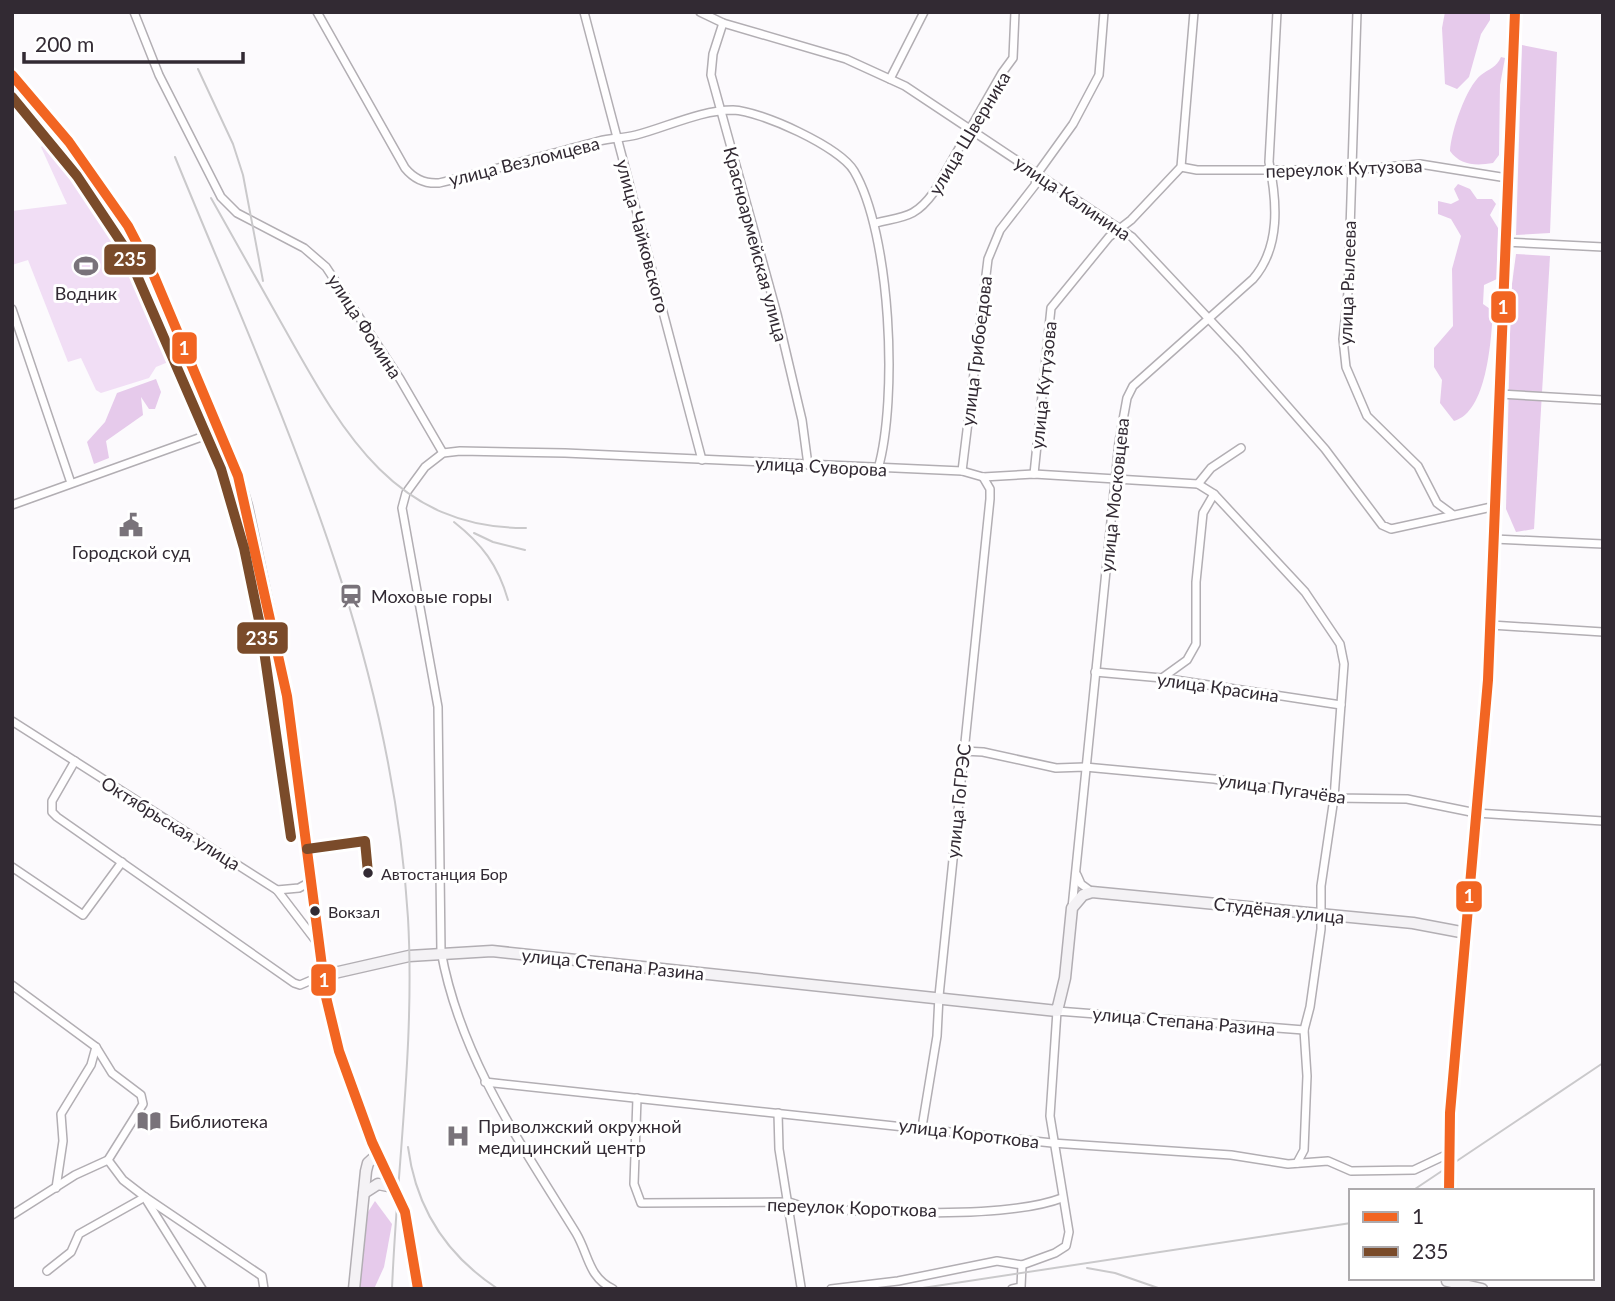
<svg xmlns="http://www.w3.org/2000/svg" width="1615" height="1301" font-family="Lato,sans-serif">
<rect width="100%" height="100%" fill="#fcfafd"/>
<polygon fill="#f1def5" points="53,139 64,145 122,229 138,257 178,358 156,367 149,378 101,393 96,390 81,358 68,362 28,260 12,265 12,211 67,204 41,147"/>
<g fill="#e6caeb">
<polygon points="1445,12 1490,12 1490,20 1481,34 1469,77 1457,89 1445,84 1442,28"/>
<polygon points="1522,45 1557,52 1550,233 1516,235"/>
<path d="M1501 57 1505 58 1500 85 1499 155 1493 163C1475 166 1460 165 1450 151 1451 132 1466 87 1481 75 1490 68 1496 68 1501 57Z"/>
<path d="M1458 184 1470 189 1477 199H1492L1496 204 1490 215 1498 228 1497 279 1484 285 1483 304 1493 311C1491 341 1487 412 1454 421L1440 403 1442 380 1434 367V348L1453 326 1452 269 1461 236 1451 219 1438 214V201L1451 204 1459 200 1454 189Z"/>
<polygon points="1516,254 1550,256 1534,529 1516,532 1506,509 1511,291"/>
<polygon points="156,379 161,392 155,409 149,409 141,397 143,415 106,441 109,458 94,464 87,442 105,422 117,393"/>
<polygon points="375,1201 392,1224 384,1267 374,1289 357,1289 368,1212"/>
</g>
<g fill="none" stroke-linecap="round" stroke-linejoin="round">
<g stroke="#b2aeb3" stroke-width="10">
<g id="street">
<polyline points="134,12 159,75 221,197 237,213 304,248 326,267 400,379 443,453"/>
<path d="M317 12 405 168C414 179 425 184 439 183 493 170 546 155 599 141 611 138 624 138 636 135 667 127 701 110 733 110 761 111 840 147 854 171 891 234 898 399 878 469"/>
<polyline points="584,12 702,460"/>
<polyline points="700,12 723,23 846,59 905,86 1132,237 1240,352 1325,449 1382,525 1391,529 1496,506"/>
<polyline points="1357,12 1348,292 1343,339 1346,367 1367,416 1418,466 1437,503 1452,514"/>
<polyline points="723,23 713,54 711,75 777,314 802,420 808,465"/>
<polyline points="890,79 924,12"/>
<polyline points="1181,167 1197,170 1351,170 1420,164 1507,178"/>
<path d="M876 223C905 216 915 218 934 192L1002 73 1013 58 1015 12"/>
<polyline points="1504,242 1603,247"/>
<polyline points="12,309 71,483"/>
<polyline points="1500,394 1603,400"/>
<polyline points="962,471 988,259 1000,230 1035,185 1037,174 1073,124 1099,75 1104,12"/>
<polyline points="1034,474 1051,308 1109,237 1131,220 1181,167 1194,12"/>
<polyline points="1198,484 1211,468 1241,448"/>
<polyline points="12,505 221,430"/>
<polyline points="1494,539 1603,544"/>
<polyline points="1491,625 1603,632"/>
<polyline points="1095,672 1162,678 1341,705"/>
<polyline points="1162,678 1187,660 1196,644 1196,582 1203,513 1214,494"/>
<polyline points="12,721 277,890 316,941"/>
<polyline points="963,751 983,752 1056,768 1085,767 1214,779 1334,798 1407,799 1476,813 1603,821"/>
<polyline points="75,761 52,801 52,812 57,817 294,983 300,985 321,976"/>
<polyline points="12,867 83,915 122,862"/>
<polyline points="1077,875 1081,884 1092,892"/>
<polyline points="277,890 299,888 310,882"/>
<path d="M1072 908 1119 442 1127 398 1133 386 1253 279C1281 247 1277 201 1269 162L1277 12"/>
<polyline points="12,985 96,1047 112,1073 141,1095 143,1104 108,1160 75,1175 12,1215"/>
<polyline points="485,1082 1052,1143 1231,1155 1288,1164 1328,1161 1351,1171 1414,1170 1448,1154"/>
<path d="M637 1098 634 1184 641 1203 789 1202 807 1208C871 1212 1004 1220 1062 1198"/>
<polyline points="778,1113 779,1149 801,1287"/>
<polyline points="922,1127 937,1036 939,996 990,499 990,489 983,477"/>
<polyline points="108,1160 123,1180 145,1197 262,1276 264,1289"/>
<polyline points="56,1188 63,1141 61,1114 91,1065 96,1047"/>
<polyline points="147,1201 202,1289"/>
<polyline points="47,1271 71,1252 79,1234 145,1197"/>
<path d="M613 1289C588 1277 589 1255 576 1233 521 1144 460 1057 441 951L438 707 402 508 406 493 425 467 443 453 460 451 565 453 962 471 983 477 1034 474 1198 484 1214 494 1305 592 1340 644 1344 664 1334 798 1321 886V929L1310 1007 1304 1030 1307 1076 1304 1150 1297 1163"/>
<polyline points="831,1289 898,1281 997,1261 1022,1265 1055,1253 1066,1246 1069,1232 1050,1116 1057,1011 1304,1030"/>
<polyline points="1012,1289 1021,1287 1022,1265"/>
</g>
</g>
<g stroke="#b2aeb3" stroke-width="13">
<g id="secondary">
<polyline points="12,75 69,142 128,226 154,276 238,476 247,506 287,696 326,997 339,1051 372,1142 405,1212 418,1289"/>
<polyline points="321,976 409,956 492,951 1057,1011 1065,978 1072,908 1083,895 1092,892 1413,923 1466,933"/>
<polyline points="1449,1191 1450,1113 1488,680 1515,12"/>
<polyline points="364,1193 378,1184 393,1187"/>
<polyline points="1447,1281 1482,1289"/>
<polyline points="354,1289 366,1171 368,1163 378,1154"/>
</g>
</g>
<use href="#street" stroke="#fffeff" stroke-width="7"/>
<use href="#secondary" stroke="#f4f2f5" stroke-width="10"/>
<g stroke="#cac9cb" stroke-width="2">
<polyline points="198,69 233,144 243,175 263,281"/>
<path d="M175 157C278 409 391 642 408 918 415 1043 397 1165 392 1289"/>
<path d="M211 198C236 243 262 288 287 333 343 433 396 529 526 528"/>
<path d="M454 522C482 544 498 565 508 600"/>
<polyline points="474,533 493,542 525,550"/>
<path d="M408 1147C416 1209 446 1255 498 1289"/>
<polyline points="1412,1191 1603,1063"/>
<polyline points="1087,1268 1115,1273 1161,1289"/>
<polyline points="916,1289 1351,1223"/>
</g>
<g stroke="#fff" stroke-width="16">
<g id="bus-1">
<polyline points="12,75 69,142 128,226 154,276 238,476 287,696 326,997 339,1051 372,1142 405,1212 418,1289"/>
<polyline points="1449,1191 1450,1113 1488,680 1515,12"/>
</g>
</g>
<g stroke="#fff" stroke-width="16">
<g id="bus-2">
<polyline points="12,97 77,176 125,248 221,469 244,548 261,630 291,837"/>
<polyline points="307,849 365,841 368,873"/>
</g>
</g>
<use href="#bus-1" stroke="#f26522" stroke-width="10"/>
<use href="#bus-2" stroke="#7a4b2a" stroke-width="10"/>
</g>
<defs>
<g id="stadium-bare" transform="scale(1.89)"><path d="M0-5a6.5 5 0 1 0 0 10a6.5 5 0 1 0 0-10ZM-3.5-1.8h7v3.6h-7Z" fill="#79737a" stroke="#fff" stroke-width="2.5" paint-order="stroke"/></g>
<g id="civic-bare" transform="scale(1.89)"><path d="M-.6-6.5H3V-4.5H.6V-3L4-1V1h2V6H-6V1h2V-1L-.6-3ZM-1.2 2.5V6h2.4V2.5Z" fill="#79737a" stroke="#fff" stroke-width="2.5" paint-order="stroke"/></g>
<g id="station-bare" transform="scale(1.89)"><path d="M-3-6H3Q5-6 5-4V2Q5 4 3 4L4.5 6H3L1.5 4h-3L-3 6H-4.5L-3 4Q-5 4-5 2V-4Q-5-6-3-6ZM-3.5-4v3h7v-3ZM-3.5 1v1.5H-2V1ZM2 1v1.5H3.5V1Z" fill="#79737a" stroke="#fff" stroke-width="2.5" paint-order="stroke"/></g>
<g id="library-bare" transform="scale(1.89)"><path d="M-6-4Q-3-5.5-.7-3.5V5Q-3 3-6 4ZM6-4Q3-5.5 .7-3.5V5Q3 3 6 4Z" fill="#79737a" stroke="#fff" stroke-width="2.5" paint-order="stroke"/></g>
<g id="hospital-bare" transform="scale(1.89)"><path d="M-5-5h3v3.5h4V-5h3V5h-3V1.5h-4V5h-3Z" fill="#79737a" stroke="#fff" stroke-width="2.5" paint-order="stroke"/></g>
</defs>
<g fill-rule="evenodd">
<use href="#stadium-bare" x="86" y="266"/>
<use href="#civic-bare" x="131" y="525"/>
<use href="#station-bare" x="351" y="596"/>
<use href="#library-bare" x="149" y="1121"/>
<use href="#hospital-bare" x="458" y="1136"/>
</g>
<g fill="#322a33" stroke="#fff" stroke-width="2.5">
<circle cx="368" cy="873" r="6"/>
<circle cx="315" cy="911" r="6"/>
</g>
<g text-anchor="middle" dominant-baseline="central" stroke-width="6" stroke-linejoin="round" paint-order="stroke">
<g font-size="16" fill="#322a33" stroke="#fff" text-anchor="start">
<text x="381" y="873">Автостанция Бор</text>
<text x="328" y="911">Вокзал</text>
</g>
<g font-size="18" fill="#322a33" stroke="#fff">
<text transform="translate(969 133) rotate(-59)">улица Шверника</text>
<text transform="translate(524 161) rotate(-14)">улица Везломцева</text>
<text transform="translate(1344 168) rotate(-2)">переулок Кутузова</text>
<text transform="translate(1073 198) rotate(34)">улица Калинина</text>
<text transform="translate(643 236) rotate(75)">улица Чайковского</text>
<text transform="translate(756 244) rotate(75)">Красноармейская улица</text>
<text transform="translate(1347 283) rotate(-88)">улица Рылеева</text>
<text transform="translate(365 326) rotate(57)">улица Фомина</text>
<text transform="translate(976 351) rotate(-83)">улица Грибоедова</text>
<text transform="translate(1043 385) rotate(-84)">улица Кутузова</text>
<text transform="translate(821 466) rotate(3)">улица Суворова</text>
<text transform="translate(1114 495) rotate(-84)">улица Московцева</text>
<text transform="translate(1218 687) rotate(8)">улица Красина</text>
<text transform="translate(1282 788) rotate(8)">улица Пугачёва</text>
<text transform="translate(958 801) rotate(-84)">улица ГоГРЭС</text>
<text transform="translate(171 823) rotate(32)">Октябрьская улица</text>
<text transform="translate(1279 910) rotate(6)">Студёная улица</text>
<text transform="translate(613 964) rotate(6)">улица Степана Разина</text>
<text transform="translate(1184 1021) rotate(5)">улица Степана Разина</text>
<text transform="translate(969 1133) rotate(7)">улица Короткова</text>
<text transform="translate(852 1207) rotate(2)">переулок Короткова</text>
</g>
<g font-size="18" fill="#322a33" stroke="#fff" text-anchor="start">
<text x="86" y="293" text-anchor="middle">Водник</text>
<text x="131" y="552" text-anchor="middle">Городской суд</text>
<text x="371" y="596">Моховые горы</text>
<text x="169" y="1121">Библиотека</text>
<text x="478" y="1126">Приволжский окружной<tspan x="478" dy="21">медицинский центр</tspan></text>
</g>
</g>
<g stroke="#fff" stroke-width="2.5">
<rect x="103" y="243" width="54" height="33" rx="7" fill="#7a4b2a"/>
<rect x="1490" y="290" width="27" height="34" rx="7" fill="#f26522"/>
<rect x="171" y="331" width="27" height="34" rx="7" fill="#f26522"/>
<rect x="236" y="621" width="53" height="34" rx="7" fill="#7a4b2a"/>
<rect x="1455" y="880" width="28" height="33" rx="7" fill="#f26522"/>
<rect x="310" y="963" width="27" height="34" rx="7" fill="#f26522"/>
</g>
<g font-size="19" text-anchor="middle" font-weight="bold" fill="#fff">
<text x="130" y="266">235</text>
<text x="1503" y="314">1</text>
<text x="184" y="355">1</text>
<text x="262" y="645">235</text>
<text x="1469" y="903">1</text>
<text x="324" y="987">1</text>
</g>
<rect width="1615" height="1301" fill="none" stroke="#322a33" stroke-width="28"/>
<rect x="1349" y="1189" width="245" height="91" fill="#ffffff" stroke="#adaaad" stroke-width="2"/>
<rect x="1363" y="1212" width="35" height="10" fill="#f26522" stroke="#adaaad" stroke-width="2"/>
<text x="1412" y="1224" font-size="21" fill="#322a33">1</text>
<rect x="1363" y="1247" width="35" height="10" fill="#7a4b2a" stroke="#adaaad" stroke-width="2"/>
<text x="1412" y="1259" font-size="21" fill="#322a33">235</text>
<path d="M24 52v10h219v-10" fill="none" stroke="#322a33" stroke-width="3.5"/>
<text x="35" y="52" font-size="21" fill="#322a33" stroke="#ffffff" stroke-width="5" paint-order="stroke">200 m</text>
</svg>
